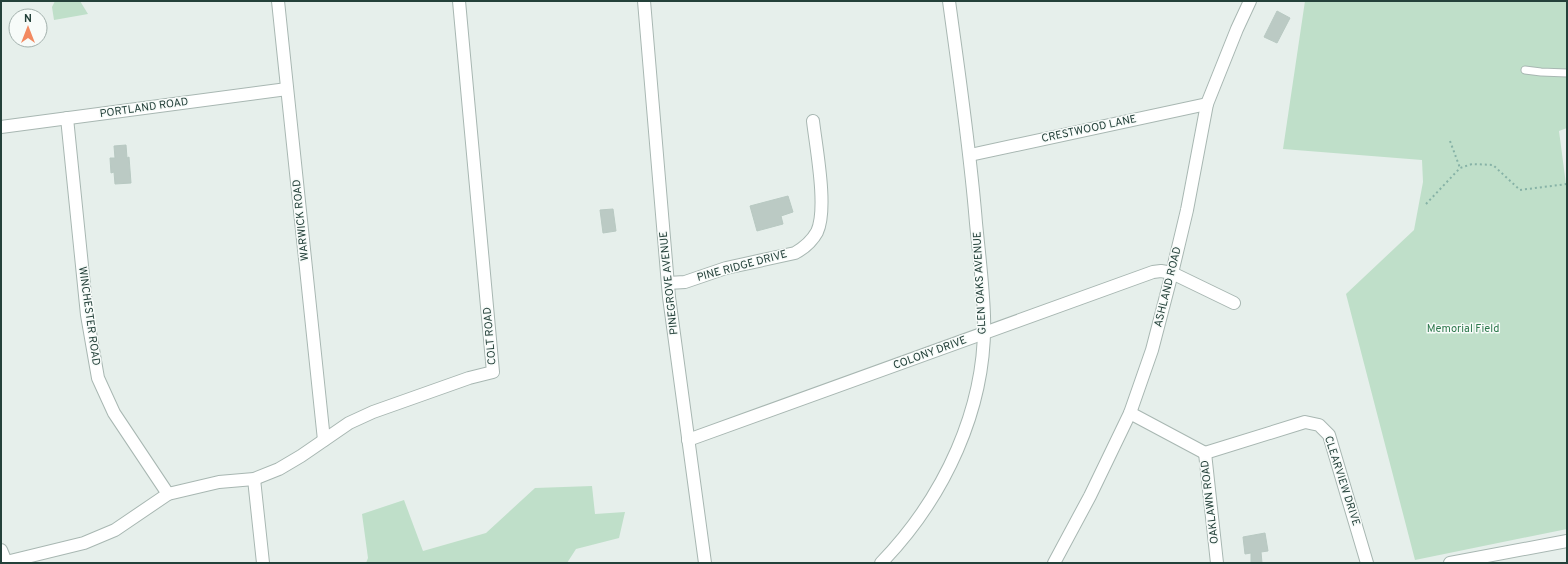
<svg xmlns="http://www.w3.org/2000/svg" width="1568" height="564" font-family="Overpass,sans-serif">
<rect width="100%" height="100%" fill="#e6efeb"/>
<g fill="#bfdfc9">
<polygon points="55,1 80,1 88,14 54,20 52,7"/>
<polygon points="1305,1 1567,1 1567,128 1559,131 1567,192 1567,529 1415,560 1346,294 1414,230 1423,182 1422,160 1283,149"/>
<polygon points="592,486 595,514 625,512 619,538 576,549 567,563 366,563 368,558 362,514 404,500 423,551 486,533 535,488"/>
</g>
<g fill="#bbcac4" stroke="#b8c9c2">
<polygon points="1277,11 1290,18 1277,43 1264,37"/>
<polygon points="126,145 127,158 129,157 131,183 115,184 114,172 111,173 110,158 115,158 114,146"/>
<polygon points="788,196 793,212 781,216 783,224 757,231 750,206"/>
<polygon points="613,209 616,231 603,233 600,210"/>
<polygon points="1265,533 1268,551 1261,552 1262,563 1251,563 1251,553 1245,554 1243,537"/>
</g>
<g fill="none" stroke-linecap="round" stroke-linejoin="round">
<g stroke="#a8b7b2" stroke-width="9">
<polyline id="service" points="1525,70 1541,72 1567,73"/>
</g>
<g stroke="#a8b7b2" stroke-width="14">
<g id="minor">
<polyline points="278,1 324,440"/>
<polyline points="67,118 87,315 98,378 114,413 168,494"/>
<polyline points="1,127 287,89"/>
<polyline points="970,155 1207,104"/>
<path d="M668 283 685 282 726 268 795 253C804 248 812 241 817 232 828 209 816 147 813 121"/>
<polyline points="1130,413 1205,453"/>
<polyline points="688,440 1153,272 1161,271 1172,273 1234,303"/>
<polyline points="1205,453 1305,422 1319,425 1329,435 1367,563"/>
<polyline points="1205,453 1217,563"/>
<polyline points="254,479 263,563"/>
<polyline points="1,550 6,562"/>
<polyline points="2,563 84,543 115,530 168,494 219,482 254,479 279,469 301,456 349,423 373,412 469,378 493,372 459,1"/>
<path d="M881 563C944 498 987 408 984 316 983 285 979 254 976 223 970 148 959 75 949 1"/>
<polyline points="1450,563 1567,541"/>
</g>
</g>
<g stroke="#a8b7b2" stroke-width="14">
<g id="tertiary">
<polyline points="644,1 669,297 705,563"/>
<polyline points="1054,563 1090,496 1130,413 1137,393 1152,350 1172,273 1187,210 1207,104 1237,29 1250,1"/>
</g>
</g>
<g stroke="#86b2a6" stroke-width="2" stroke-dasharray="2 3" stroke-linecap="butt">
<polyline points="1450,141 1460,168"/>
<polyline points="1426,204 1460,168 1472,164 1493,165 1520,190 1567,184"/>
</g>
<use href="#service" stroke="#fff" stroke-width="7"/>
<use href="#minor" stroke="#fff" stroke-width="12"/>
<use href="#tertiary" stroke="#fff" stroke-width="12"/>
</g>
<g text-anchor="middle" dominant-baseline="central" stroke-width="3" stroke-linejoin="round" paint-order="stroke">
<g font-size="11" fill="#24413a" stroke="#f7fbf9">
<text transform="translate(144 108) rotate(-8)">PORTLAND ROAD</text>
<text transform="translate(1089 129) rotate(-12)">CRESTWOOD LANE</text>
<text transform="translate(301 220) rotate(-96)">WARWICK ROAD</text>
<text transform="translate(742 266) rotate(-15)">PINE RIDGE DRIVE</text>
<text transform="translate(669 283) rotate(-96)">PINEGROVE AVENUE</text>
<text transform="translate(980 283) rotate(-93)">GLEN OAKS AVENUE</text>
<text transform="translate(1168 287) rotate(-76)">ASHLAND ROAD</text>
<text transform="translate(89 316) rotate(82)">WINCHESTER ROAD</text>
<text transform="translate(490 336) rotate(-95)">COLT ROAD</text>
<text transform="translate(930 353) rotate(-20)">COLONY DRIVE</text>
<text transform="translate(1342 481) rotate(72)">CLEARVIEW DRIVE</text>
<text transform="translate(1210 502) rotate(-97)">OAKLAWN ROAD</text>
</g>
<g font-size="11" fill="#2e794d" stroke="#f7fbf9">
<text x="1463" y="329">Memorial Field</text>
</g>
</g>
<rect width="1568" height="564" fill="none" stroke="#24413a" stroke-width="4"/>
<g transform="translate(28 28)"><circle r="19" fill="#f7fbf9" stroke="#a3b1ad"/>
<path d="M0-3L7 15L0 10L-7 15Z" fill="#f28960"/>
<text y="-6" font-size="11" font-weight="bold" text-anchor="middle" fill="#24413a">N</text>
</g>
</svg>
